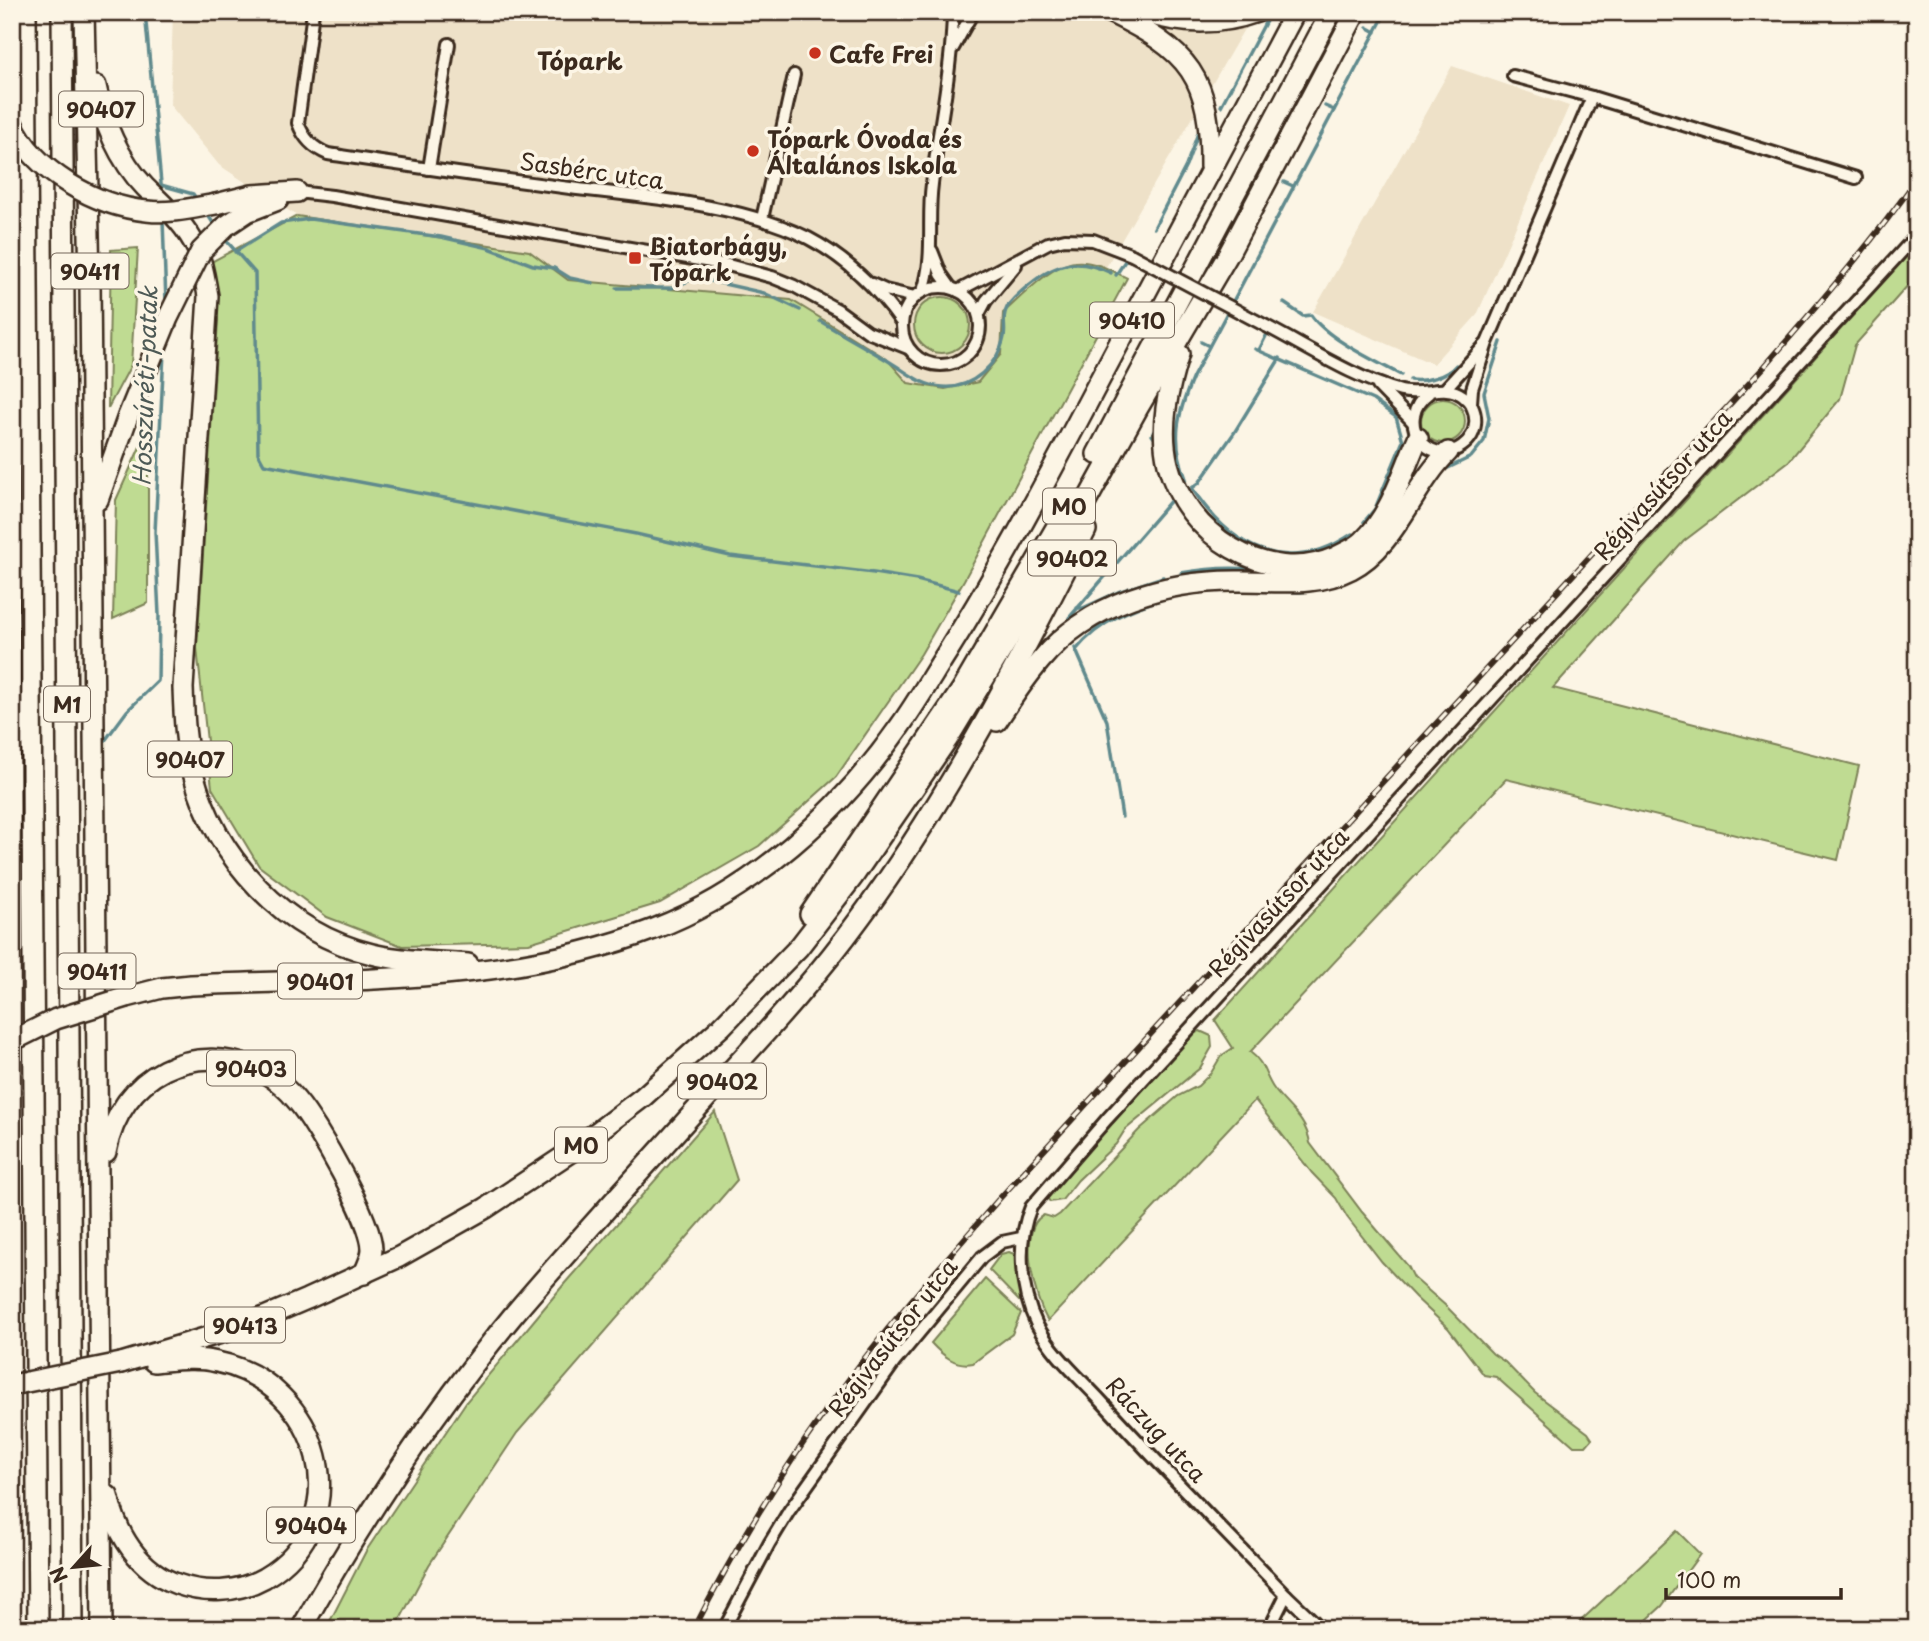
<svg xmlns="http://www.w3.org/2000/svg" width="1929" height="1641" font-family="'Playpen Sans',sans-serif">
<rect width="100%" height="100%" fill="#fcf5e5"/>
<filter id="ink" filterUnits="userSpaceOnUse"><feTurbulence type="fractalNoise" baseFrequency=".0143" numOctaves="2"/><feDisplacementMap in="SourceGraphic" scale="14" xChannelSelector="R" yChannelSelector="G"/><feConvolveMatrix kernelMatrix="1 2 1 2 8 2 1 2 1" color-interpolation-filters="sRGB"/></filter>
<g filter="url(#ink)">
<g fill="#eee1c8">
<polygon points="173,12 1254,12 1106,267 1074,262 1003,313 1001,354 978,382 945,389 908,383 887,359 648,286 568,280 529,251 297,216 219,165 170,105"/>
<polygon points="1452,66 1569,106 1477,315 1433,364 1313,312"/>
</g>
<g fill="#bfdb92" stroke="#7d8258" stroke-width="2">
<path d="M297 216 529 251 568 280 791 300 887 359 908 383 945 389 978 382 1001 354 1003 313C1020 298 1052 264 1075 262 1093 260 1111 270 1127 278L964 580 921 654 836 777 759 846 660 903 529 943 402 946 327 917 259 866 212 788 197 648 218 320 211 262Z"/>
<path d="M1917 245V275L1855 345 1840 399 1789 461 1684 541 1553 688 1859 766 1838 860 1506 779 1250 1052C1265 1063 1264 1075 1274 1089 1288 1108 1306 1118 1310 1143L1362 1212 1408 1266 1414 1278 1446 1306 1493 1354 1505 1362 1535 1393 1588 1433 1592 1439 1586 1446H1574L1496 1377 1484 1375 1448 1328 1415 1297 1382 1262 1347 1217 1336 1198 1312 1173 1255 1100 1048 1321C1035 1301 1016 1228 1044 1215L1054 1218 1060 1214 1139 1130 1178 1096 1198 1086 1211 1073 1221 1056 1233 1048 1215 1020Z"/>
<polygon points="138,248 131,365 108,408 111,250"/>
<circle cx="942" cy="325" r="28"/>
<circle cx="1443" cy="421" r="22"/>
<polygon points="148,429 148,603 113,619 116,500"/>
<polygon points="1200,1031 1211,1036 1212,1047 1200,1068 1125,1130 1116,1144 1078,1180 1062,1200 1050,1202 1046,1196 1195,1033"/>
<polygon points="715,1112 737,1180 517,1433 429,1565 395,1629 326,1629 366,1551 466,1402 565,1283"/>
<polygon points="1009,1252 1014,1254 1017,1259 1024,1299 1019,1301 989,1270 1001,1254"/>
<path d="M985 1279 1021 1313 1012 1334 973 1363C956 1367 942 1355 931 1343Z"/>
<polygon points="1677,1531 1700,1554 1662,1606 1637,1629 1572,1629"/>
</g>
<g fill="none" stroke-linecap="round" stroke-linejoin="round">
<g stroke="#618a8d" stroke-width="3.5">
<polyline points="145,12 162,194"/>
<polyline points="1367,27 1376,32"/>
<polyline points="1190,91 1195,105"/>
<polyline points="1221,106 1266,21"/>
<polyline points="1325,106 1334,110"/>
<polyline points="1284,182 1293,186"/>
<polyline points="161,185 193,194 197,200"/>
<polyline points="206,212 215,226"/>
<polyline points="163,220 166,303"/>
<polyline points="1154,228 1186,166 1198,133"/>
<polyline points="224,238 255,273 258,453 264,464 636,534 730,556 874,573 917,580 959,591"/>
<polyline points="235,252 281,223 310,219 441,237 489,248 533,265 554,268 570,278 593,283"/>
<polyline points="1116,275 1125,261"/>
<polyline points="617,288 672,288 693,279 702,279 764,293 800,310"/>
<path d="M1284 303 1303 316 1311 315C1326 338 1375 361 1401 375"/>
<path d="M820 321C843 335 867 348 890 362 907 372 921 386 943 387 972 389 998 365 1004 337 1006 328 1002 318 1006 310 1009 301 1017 296 1023 290 1052 264 1075 256 1111 273"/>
<polyline points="1201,342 1209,346"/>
<polyline points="1255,349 1373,400 1396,417 1403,441 1375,509 1364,522"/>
<polyline points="1259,350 1266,336"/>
<path d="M1280 358 1234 433 1199 483 1192 488C1231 548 1286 578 1352 534"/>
<path d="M1410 380C1425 382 1446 377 1456 365"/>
<polyline points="1155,429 1152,435 1157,442"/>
<polyline points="1444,470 1471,457 1484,441 1489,418 1484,393 1501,342"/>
<path d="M1186 479C1171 440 1177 415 1193 377L1386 12"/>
<polyline points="1384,556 1407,526"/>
<polyline points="1230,557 1248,567"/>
<path d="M1181 573C1209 568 1237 566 1265 571"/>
<polyline points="1282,591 1301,592 1333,586"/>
<polyline points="1077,608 1083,608 1118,592 1163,577"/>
<polyline points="1069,618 1173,498"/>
<polyline points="1075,648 1107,721 1122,817"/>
<path d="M1076 650C1099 621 1132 608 1166 598"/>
<polyline points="104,742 127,711 158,681 159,615 155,532 164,352"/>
</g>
<g stroke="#3b2a1e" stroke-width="16">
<g id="street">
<path d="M313 12 298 123C304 139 313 148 328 154 409 166 489 178 570 188 645 197 740 204 808 238 846 258 877 288 902 323"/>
<polyline points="953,48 973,12"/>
<polyline points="1513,76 1592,97 1856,178"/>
<polyline points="429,169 449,44"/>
<polyline points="297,192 332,196 728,265 772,277 794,286 838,310 868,332 908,348"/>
<polyline points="762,219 794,75"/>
<polyline points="932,251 941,274 951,288"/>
<polyline points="872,284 885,290 915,297"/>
<circle cx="941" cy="326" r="39"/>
<path d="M923 291C935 255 927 221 932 184 939 126 952 70 953 12"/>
<polyline points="958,291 1048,243 1065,239 1093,240 1132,255"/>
<polyline points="979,314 986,301 1016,265"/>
<path d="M1266 326C1310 349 1354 378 1401 391 1423 397 1445 382 1463 396 1480 409 1479 434 1462 446 1429 470 1392 420 1429 393"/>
<polyline points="1378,386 1413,422"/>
<polyline points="1445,389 1485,345"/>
<polyline points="1471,403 1472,389 1487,343 1592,97"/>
<polyline points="1286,1595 1322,1629"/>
<polyline points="724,1629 769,1544 789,1511 894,1363 982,1257 1002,1242 1021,1238"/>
<path d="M1269 1629 1286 1595C1224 1531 1162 1468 1102 1402 1081 1379 1052 1354 1037 1325 1020 1290 1016 1242 1031 1207L1107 1119 1917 235"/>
</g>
</g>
<g stroke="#3b2a1e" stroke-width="24">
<g id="highway">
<polyline points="26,12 38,1629"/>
<polyline points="62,12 73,1629"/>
<polyline points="84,12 90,281 102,1629"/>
<path d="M1109 12C1190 51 1211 77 1210 167"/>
<path d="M1143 12C1181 25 1218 26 1257 12"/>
<path d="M96 86C103 122 119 160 145 187 164 206 185 223 197 249 203 264 205 280 208 296L183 688C184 716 185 745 193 773 216 859 285 933 372 954 403 962 437 961 468 964"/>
<polyline points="216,204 252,195 297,192"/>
<polyline points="226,226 247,212 278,200"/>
<polyline points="12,238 15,168"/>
<path d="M1179 354C1168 389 1159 427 1168 464 1185 534 1266 588 1336 557 1345 552 1356 548 1363 541 1391 515 1403 471 1418 438"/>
<polyline points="1097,454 1331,12"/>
<polyline points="98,500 128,416"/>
<path d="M997 721C1010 701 1024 680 1040 661 1089 602 1167 580 1241 581 1279 581 1316 587 1351 569 1395 547 1413 486 1448 452"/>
<polyline points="810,914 962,689 1071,502"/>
<path d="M127 997 162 988 191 985C347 978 506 986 654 929 754 891 839 813 900 726 917 702 932 676 948 651 1002 565 1050 474 1098 383 1164 260 1229 136 1295 12"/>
<path d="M106 1152C120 1075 195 1037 265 1073 277 1080 289 1091 297 1101 317 1124 372 1221 372 1249 372 1257 367 1266 364 1274"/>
<polyline points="121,1363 241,1327 307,1299 399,1257 486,1208 572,1151 643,1097 721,1027 799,947 853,877 947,740 1032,600 1138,408 1228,255 1356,12"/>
<path d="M108 1496C117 1534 138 1570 177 1584 205 1594 237 1593 264 1578 362 1520 320 1383 217 1362 197 1357 175 1360 154 1362"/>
<path d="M301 1629C364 1517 433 1412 515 1313 584 1232 657 1154 728 1074 774 1024 820 973 860 918 949 798 1018 663 1086 530"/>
</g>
</g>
<use href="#street" stroke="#fcf5e5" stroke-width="10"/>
<use href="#highway" stroke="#fcf5e5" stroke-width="19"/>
<g stroke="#3b2a1e" stroke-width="6">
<path id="rail" d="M694 1629C741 1537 795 1449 858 1367 902 1309 951 1254 999 1199L1765 366C1818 305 1870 245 1917 179"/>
</g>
<use href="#rail" stroke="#fcf5e5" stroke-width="3.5" stroke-dasharray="10" stroke-linecap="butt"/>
<g stroke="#3b2a1e" stroke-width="16" stroke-linecap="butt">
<polyline id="street-bridge" points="1132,255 1266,326"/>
</g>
<g stroke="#3b2a1e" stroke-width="24" stroke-linecap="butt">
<g id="highway-bridge">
<path d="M12 123C34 172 96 206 147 211 170 214 193 208 216 204"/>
<polyline points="128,416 168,318 201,251 226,226"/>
<polyline points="12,1041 56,1019 127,997"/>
<polyline points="12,1385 121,1363"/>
</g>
</g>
<use href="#street-bridge" stroke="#fcf5e5" stroke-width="10"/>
<use href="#highway-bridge" stroke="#fcf5e5" stroke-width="19"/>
</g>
</g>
<g fill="#c8321e" stroke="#fcf5e5" stroke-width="2.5">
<circle cx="815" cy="53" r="7"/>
<circle cx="753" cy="151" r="7"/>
<rect x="628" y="251" width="14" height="14" rx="3.5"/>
</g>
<g text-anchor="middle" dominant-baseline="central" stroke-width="7" stroke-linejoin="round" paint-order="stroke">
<g fill="#fcf5e5" stroke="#75675a" stroke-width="2">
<rect x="59" y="91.5" width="84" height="35" rx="5"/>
<rect x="51.5" y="253.5" width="77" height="35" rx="5"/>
<rect x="1090" y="302.5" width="84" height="35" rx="5"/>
<rect x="1043" y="488.5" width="52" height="35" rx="5"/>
<rect x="1028" y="540.5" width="88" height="35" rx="5"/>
<rect x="44" y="686.5" width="46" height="35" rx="5"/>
<rect x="148" y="741.5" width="84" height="35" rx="5"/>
<rect x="58.5" y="953.5" width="77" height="35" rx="5"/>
<rect x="278" y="963.5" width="84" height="35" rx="5"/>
<rect x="207" y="1050.5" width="88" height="35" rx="5"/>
<rect x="678" y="1063.5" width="88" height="35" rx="5"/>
<rect x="555" y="1127.5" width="52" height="35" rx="5"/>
<rect x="205" y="1307.5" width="80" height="35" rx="5"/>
<rect x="267" y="1507.5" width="88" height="35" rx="5"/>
</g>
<g font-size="21" font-weight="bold" fill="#3b2a1e">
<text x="101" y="109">90407</text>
<text x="90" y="271">90411</text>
<text x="1132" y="320">90410</text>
<text x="1069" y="506">M0</text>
<text x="1072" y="558">90402</text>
<text x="67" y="704">M1</text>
<text x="190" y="759">90407</text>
<text x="97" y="971">90411</text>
<text x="320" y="981">90401</text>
<text x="251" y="1068">90403</text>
<text x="722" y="1081">90402</text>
<text x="581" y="1145">M0</text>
<text x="245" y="1325">90413</text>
<text x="311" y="1525">90404</text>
</g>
<g font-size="23" font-weight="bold" fill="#3b2a1e" stroke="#fcf5e5" text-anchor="start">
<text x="829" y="53">Cafe Frei</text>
<text x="767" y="138">Tópark Óvoda és<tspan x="767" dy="26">Általános Iskola</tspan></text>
<text x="649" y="245">Biatorbágy,<tspan x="649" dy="26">Tópark</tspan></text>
</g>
<g font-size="23" fill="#3b2a1e" stroke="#fcf5e5">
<text transform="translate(592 170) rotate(8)">Sasbérc utca</text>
<text transform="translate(1662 484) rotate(-48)">Régivasútsor utca</text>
<text transform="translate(1278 902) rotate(-47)">Régivasútsor utca</text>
<text transform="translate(892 1337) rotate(-52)">Régivasútsor utca</text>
<text transform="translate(1157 1429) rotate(47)">Ráczug utca</text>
</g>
<g font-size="24" font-weight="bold" fill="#3b2a1e" stroke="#fcf5e5">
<text x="580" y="60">Tópark</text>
</g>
<g font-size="24" font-style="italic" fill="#4e5a56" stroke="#fcf5e5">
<text transform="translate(144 386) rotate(-88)">Hosszúréti-patak</text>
</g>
</g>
<rect width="1929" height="1641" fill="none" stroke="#fcf5e5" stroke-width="42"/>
<rect x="21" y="21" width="1887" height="1599" fill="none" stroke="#3b2a1e" stroke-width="2.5" filter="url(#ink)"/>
<g transform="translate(74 1567) rotate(243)" stroke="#fcf5e5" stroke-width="5" paint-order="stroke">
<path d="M0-5L12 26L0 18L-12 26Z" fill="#3b2a1e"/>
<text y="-10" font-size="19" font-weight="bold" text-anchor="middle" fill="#3b2a1e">N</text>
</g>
<path d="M1666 1588v10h175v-10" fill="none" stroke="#3b2a1e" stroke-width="3.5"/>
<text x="1677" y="1588" font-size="21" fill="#3b2a1e" stroke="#fcf5e5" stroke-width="5" paint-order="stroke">100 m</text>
</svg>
